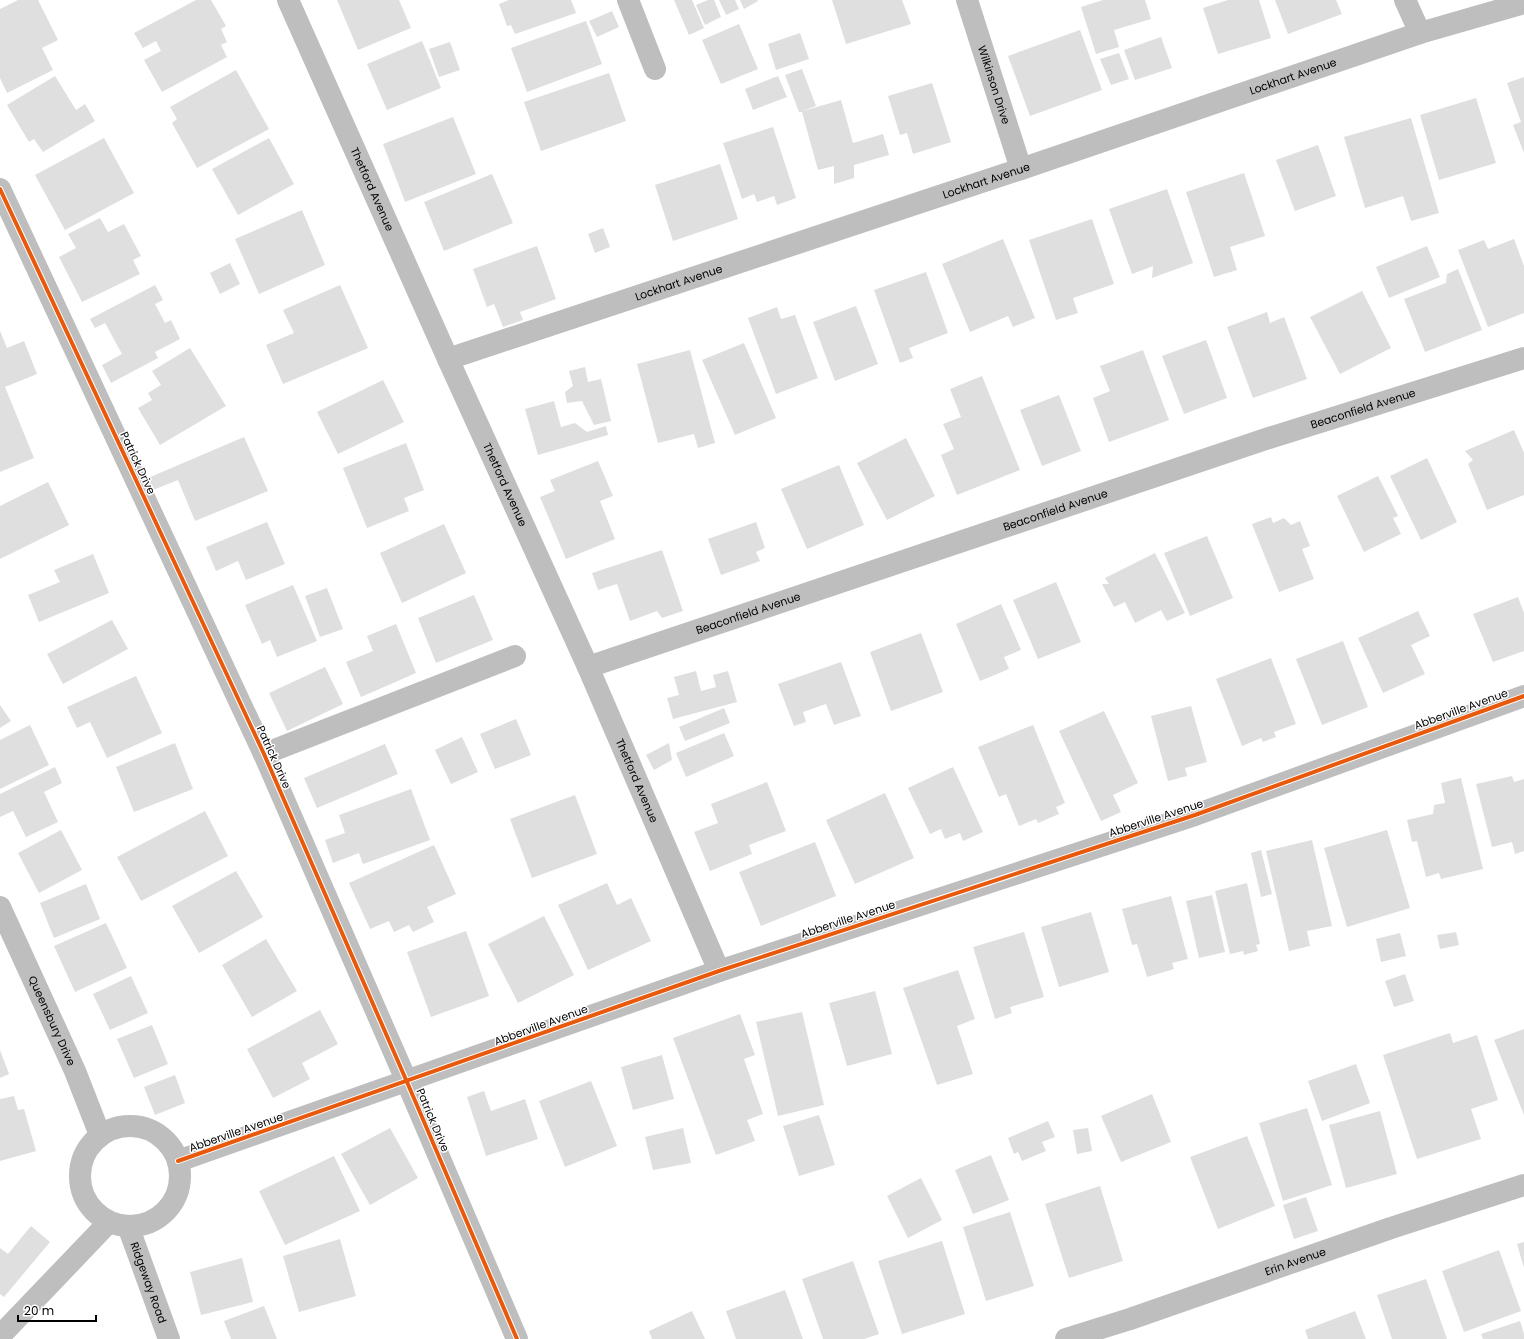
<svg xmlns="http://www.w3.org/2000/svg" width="1524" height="1339" font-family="Poppins,sans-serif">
<rect width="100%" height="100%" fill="#fff"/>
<g fill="#dfdfdf">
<polygon points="18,0 38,0 58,40 42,48 53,70 7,93 0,78 0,9"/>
<polygon points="196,0 211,0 226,26 221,29 227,42 221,45 227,57 162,92 144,60 161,51 156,41 143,48 134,33"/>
<polygon points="337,0 399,0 411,28 358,50"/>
<polygon points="509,0 571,0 576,13 515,34 511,25 507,26 499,4"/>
<polygon points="674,0 692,0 704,28 689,35"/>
<polygon points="708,0 714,0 721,17 705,25 696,5"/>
<polygon points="719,0 735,0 739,9 726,15"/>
<polygon points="740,0 757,0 758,1 744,9"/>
<polygon points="832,0 902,0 911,24 846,44"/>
<polygon points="1103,0 1145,0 1151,19 1114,30 1119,47 1096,54 1081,7"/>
<polygon points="1228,0 1259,0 1271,38 1218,54 1203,8"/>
<polygon points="1275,0 1336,0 1342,14 1288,34"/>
<polygon points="612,11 619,27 597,37 589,21"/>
<polygon points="586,21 602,64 527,92 511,48"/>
<polygon points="739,24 758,69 721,84 702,40"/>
<polygon points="1080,30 1102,90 1030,116 1008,56"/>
<polygon points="800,33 809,59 776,70 768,44"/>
<polygon points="1161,37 1172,68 1135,80 1124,50"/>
<polygon points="422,41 441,88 387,110 367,64"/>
<polygon points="450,42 460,70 439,77 429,49"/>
<polygon points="1119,53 1129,79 1111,85 1100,59"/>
<polygon points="802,69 816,106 803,111 841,100 853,143 883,134 889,155 854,165 854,178 834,184 834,166 818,170 802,112 799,112 785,75"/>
<polygon points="236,70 269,129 197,168 172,123 177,119 170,107"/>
<polygon points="609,73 626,121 541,151 524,102"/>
<polygon points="55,76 76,110 85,104 95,121 43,152 34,139 29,142 7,105"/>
<polygon points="778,76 787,97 753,110 745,89"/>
<polygon points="1524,77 1524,153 1513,125 1521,122 1507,83"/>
<polygon points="932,83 951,142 913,154 907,133 900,135 888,96"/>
<polygon points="1476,98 1496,163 1439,180 1420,115"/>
<polygon points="453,117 476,174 405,202 383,144"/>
<polygon points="1411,118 1439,213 1411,221 1403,196 1365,208 1344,137"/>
<polygon points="773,127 796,198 777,205 774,196 757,202 754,194 742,199 723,143"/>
<polygon points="104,138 134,193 65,230 35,175"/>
<polygon points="269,138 294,184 238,215 212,169"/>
<polygon points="1318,145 1336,196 1295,211 1276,160"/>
<polygon points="720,164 738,219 673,241 655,185"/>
<polygon points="1244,173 1265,236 1230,247 1237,270 1214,277 1186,192"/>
<polygon points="492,174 513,223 444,251 424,202"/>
<polygon points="1167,189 1193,263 1152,278 1153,266 1132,274 1109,209"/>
<polygon points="302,210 325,265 259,294 235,239"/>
<polygon points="100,218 108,232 124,224 141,256 133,260 140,274 82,302 59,257 76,248 68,234"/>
<polygon points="1092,219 1114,284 1073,298 1078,313 1056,320 1029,240"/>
<polygon points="603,228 610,247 595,253 588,234"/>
<polygon points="1003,239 1035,318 1013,327 1008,316 970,332 942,264"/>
<polygon points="1514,239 1524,266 1524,313 1488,327 1458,250 1484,240 1488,249"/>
<polygon points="537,246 556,299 520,312 523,320 503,327 494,304 487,307 473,269"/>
<polygon points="1427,246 1440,277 1389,298 1376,267"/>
<polygon points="230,263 240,284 220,294 210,273"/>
<polygon points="1458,269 1482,330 1425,352 1404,299 1446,283 1447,274"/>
<polygon points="926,272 948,333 909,348 913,358 900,363 874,290"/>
<polygon points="155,285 163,300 155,304 165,323 171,320 180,339 155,352 158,358 111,383 102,365 122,354 105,323 95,328 90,319"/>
<polygon points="340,285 368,348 283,384 266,345 294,333 283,310"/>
<polygon points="1362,291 1391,348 1340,374 1310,317"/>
<polygon points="856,306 878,364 835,381 813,322"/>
<polygon points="777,307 781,319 795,315 818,378 776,394 748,318"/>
<polygon points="1267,312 1270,323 1284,317 1307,379 1253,398 1227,327"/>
<polygon points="0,331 7,348 24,341 37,374 5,387 34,458 0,472"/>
<polygon points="1206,340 1227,398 1184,414 1162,356"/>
<polygon points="744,343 776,418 735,435 702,360"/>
<polygon points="190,348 226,406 160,445 138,408 152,400 148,393 161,385 152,371"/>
<polygon points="690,350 715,443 698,448 694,434 658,443 637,364"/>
<polygon points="1143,350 1169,420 1109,442 1093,398 1110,391 1100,366"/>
<polygon points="585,367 588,382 601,379 611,421 594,425 582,401 567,403 565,392 573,386 569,371"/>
<polygon points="982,376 1020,470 957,495 941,455 954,449 943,424 961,417 950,389"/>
<polygon points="383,380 404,422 338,454 317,412"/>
<polygon points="1059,395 1081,451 1042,466 1020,410"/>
<polygon points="554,401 561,427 575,423 587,432 606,426 608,435 538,455 525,409"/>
<polygon points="1514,430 1524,453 1524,495 1487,510 1468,464 1473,460 1465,451"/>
<polygon points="244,437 268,491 195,521 178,480 153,490 148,478"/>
<polygon points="906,438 935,496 887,520 857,463"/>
<polygon points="406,443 424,490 404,498 409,511 367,528 343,468"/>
<polygon points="1427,458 1457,522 1421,540 1390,476"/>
<polygon points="598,461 613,496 600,501 615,539 566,559 540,497 555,491 550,480"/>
<polygon points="839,465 864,525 807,549 781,489"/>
<polygon points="1378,476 1398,516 1393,518 1401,534 1364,552 1337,496"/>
<polygon points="48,482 69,525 0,559 0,506"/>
<polygon points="1271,517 1273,523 1284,518 1291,525 1300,521 1310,546 1302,549 1314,579 1279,592 1252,524"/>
<polygon points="267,522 285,564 246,580 238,561 216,571 206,547"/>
<polygon points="756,522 765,548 756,552 760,561 721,575 708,539"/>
<polygon points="444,524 466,573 402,603 380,553"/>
<polygon points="1207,536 1233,598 1190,616 1164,553"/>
<polygon points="662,550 683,611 662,618 657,611 630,621 617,584 598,590 592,573"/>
<polygon points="1155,553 1185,613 1167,621 1161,610 1135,623 1125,602 1114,607 1102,584 1109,584 1105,578"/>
<polygon points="93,554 109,593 39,622 28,595 60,582 54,570"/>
<polygon points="1056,582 1081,642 1038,659 1013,600"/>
<polygon points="293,585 317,641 277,657 270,640 262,644 245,605"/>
<polygon points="327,588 343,629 320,637 305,596"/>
<polygon points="474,595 493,640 436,663 418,618"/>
<polygon points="1518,597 1524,613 1524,651 1493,662 1473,614"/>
<polygon points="1001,604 1021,650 1004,657 1009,669 980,681 956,624"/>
<polygon points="1418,611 1430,636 1411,645 1425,674 1383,693 1358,638"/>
<polygon points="112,620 128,649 63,684 47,654"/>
<polygon points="396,624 416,673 361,697 346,662 373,651 367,636"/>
<polygon points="921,633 943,692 891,711 870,652"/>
<polygon points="1343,641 1368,707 1322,725 1296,659"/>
<polygon points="1271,658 1296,724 1274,732 1276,737 1263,742 1261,738 1242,746 1216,679"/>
<polygon points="841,662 861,716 834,725 826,704 803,712 806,722 794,726 778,684"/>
<polygon points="325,667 343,704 287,731 269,693"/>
<polygon points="696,671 701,691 716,687 713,675 728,671 737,702 673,719 667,698 679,695 674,677"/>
<polygon points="136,676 162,733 107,758 90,722 77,728 67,707"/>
<polygon points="0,705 11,721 0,728"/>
<polygon points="1191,706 1207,762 1185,768 1187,776 1168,781 1151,716"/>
<polygon points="724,708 730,723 685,741 679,727"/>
<polygon points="1104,711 1138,783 1113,795 1121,812 1101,821 1059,731"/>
<polygon points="516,719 531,755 495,769 480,734"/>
<polygon points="30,725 49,765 0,789 0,740"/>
<polygon points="1033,725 1065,803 1056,807 1059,814 1038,823 1036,819 1019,826 1006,794 999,797 978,747"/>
<polygon points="724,733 734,756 686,777 676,753"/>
<polygon points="462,737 478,772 451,784 435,750"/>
<polygon points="175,743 193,789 134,812 116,767"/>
<polygon points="669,743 672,760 654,770 646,755"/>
<polygon points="385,744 398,774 317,808 304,778"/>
<polygon points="55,767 62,783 44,792 58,822 26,837 13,811 0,817 0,794"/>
<polygon points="953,767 983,832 963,841 960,833 945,839 941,829 930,834 908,788"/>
<polygon points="1512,776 1514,782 1524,779 1524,851 1515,854 1512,842 1492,847 1476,784"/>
<polygon points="1461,778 1483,869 1441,879 1439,873 1426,877 1417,841 1412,842 1407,820 1433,814 1434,805 1445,803 1441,783"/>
<polygon points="767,782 786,831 749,845 752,854 710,871 694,832 718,823 711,804"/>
<polygon points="411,789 430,840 363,864 359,853 333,863 325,840 345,833 339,815"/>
<polygon points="885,793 914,858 855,884 826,820"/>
<polygon points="575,795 597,854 532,878 510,819"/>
<polygon points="205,811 228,856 141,901 117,857"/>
<polygon points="61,830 82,870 39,893 18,853"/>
<polygon points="1387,830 1410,908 1347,927 1324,848"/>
<polygon points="1312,840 1332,926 1307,931 1310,946 1289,951 1266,851"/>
<polygon points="815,842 836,896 761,926 739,872"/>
<polygon points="434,845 456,894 427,907 434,922 413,932 409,925 394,932 389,921 370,929 349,883"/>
<polygon points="1261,850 1272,894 1261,897 1251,853"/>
<polygon points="236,871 263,917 199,953 172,906"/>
<polygon points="607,883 617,905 631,898 651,941 588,970 558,905"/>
<polygon points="1247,883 1260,944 1256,945 1258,951 1244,955 1243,951 1230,954 1215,891"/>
<polygon points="86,884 100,919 54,938 40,903"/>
<polygon points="1212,895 1225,952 1199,958 1186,901"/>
<polygon points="1171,896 1188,959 1172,963 1174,969 1147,977 1137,944 1132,945 1122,909"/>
<polygon points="1091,912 1109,972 1059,987 1041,927"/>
<polygon points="544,916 574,975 518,1003 488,944"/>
<polygon points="106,923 127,968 75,992 54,946"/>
<polygon points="466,931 489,996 431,1017 407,952"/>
<polygon points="1024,932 1044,997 1010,1007 1012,1013 995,1019 973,947"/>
<polygon points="1456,932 1459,945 1440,949 1437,935"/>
<polygon points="1400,933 1406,956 1381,962 1376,939"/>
<polygon points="266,939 297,991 252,1017 222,965"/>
<polygon points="958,970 975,1019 957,1026 973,1074 937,1085 903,988"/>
<polygon points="1405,974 1414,1001 1394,1007 1385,981"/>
<polygon points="131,976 148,1013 110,1030 93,994"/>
<polygon points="875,991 892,1054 847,1066 829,1003"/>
<polygon points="320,1010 338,1044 302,1063 310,1079 273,1098 247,1049"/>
<polygon points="802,1012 824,1105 778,1116 756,1022"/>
<polygon points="740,1014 755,1055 744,1059 763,1114 747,1120 755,1141 716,1155 673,1038"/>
<polygon points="152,1025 168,1064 134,1078 117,1039"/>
<polygon points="1524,1029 1524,1115 1494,1040"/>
<polygon points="1450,1033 1453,1043 1477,1035 1498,1100 1471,1109 1481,1139 1417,1159 1383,1055"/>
<polygon points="0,1050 9,1074 0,1078"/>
<polygon points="662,1055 674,1099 633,1110 621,1067"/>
<polygon points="1356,1064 1370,1103 1322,1121 1308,1081"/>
<polygon points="175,1075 185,1103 155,1115 144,1087"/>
<polygon points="591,1081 617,1146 565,1167 539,1101"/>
<polygon points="484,1091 491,1111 525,1099 538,1139 486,1156 467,1097"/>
<polygon points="1152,1094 1171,1142 1121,1162 1101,1116"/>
<polygon points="14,1096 18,1110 24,1109 36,1151 0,1161 0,1099"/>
<polygon points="1307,1108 1332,1185 1283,1201 1259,1123"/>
<polygon points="1380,1111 1397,1174 1346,1188 1329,1125"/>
<polygon points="819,1115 835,1165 799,1176 783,1126"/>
<polygon points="1048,1121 1055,1137 1042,1142 1046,1151 1022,1161 1018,1152 1014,1154 1008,1138"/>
<polygon points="390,1128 418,1178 370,1205 341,1154"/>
<polygon points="683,1128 691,1163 653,1170 645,1137"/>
<polygon points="1088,1128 1092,1151 1077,1154 1073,1130"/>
<polygon points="1247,1136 1275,1206 1218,1229 1190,1157"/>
<polygon points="991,1155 1009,1200 973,1214 955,1170"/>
<polygon points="334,1156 360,1211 285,1245 259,1191"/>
<polygon points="921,1178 942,1220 908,1238 887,1196"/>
<polygon points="1100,1186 1123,1261 1069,1278 1045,1204"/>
<polygon points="1306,1197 1318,1231 1294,1239 1283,1205"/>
<polygon points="1010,1212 1034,1286 986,1301 963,1227"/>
<polygon points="31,1226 50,1242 4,1297 0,1294 0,1248 8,1254"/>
<polygon points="340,1239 356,1296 299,1312 283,1256"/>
<polygon points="942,1241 965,1314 902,1334 878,1261"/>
<polygon points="1524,1242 1524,1268 1517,1244"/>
<polygon points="1499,1250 1521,1311 1464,1332 1442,1271"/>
<polygon points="242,1258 253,1302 201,1315 190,1272"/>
<polygon points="853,1261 879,1334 864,1339 823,1339 802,1279"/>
<polygon points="1426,1279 1447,1339 1392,1339 1377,1295"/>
<polygon points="785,1290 803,1339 736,1339 726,1311"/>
<polygon points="264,1306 277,1339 231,1339 224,1321"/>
<polygon points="692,1311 705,1339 652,1339 649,1331"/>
<polygon points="1355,1311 1366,1339 1308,1339 1305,1330"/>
<polygon points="1520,1321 1524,1334 1524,1339 1483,1339 1481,1334"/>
</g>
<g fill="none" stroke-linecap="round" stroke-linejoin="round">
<g stroke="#bebebe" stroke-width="22">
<path id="s1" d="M288 0 448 359 588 667 719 971"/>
<polyline points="628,0 655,69"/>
<path id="s2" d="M967 0 1021 169"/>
<polyline points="1405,0 1420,33"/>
<polyline points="0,189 264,754 407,1082 517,1339"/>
<path id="s3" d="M448 359 1021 169 1420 33 1524 3"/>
<path id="s4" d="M588 667 1269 438 1524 358"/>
<polyline points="264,754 515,656"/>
<path id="s5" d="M0 907 75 1071 100 1135"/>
<circle cx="130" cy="1176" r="50"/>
<polyline points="178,1161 719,971 1195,815 1524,696"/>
<path id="s6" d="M128 1226 169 1339"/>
<polyline points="0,1336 109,1222"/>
<path id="s7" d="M1066 1339 1130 1319 1391 1228 1524 1185"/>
</g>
<g stroke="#fff" stroke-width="6">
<g id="cycleway">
<polyline points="0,189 264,754 407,1082 517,1339"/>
<polyline points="178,1161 719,971 1195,815 1524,696"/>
</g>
</g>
<use href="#cycleway" stroke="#e8590c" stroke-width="4"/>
</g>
<g text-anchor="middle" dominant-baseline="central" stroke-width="3" stroke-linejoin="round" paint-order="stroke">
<g font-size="11" fill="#000" stroke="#fff">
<text stroke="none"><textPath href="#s3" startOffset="891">Lockhart Avenue</textPath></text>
<text stroke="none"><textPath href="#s2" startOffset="89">Wilkinson Drive</textPath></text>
<text stroke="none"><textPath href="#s3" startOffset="567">Lockhart Avenue</textPath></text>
<text stroke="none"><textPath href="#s1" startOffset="207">Thetford Avenue</textPath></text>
<text stroke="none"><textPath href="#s3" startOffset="243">Lockhart Avenue</textPath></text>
<text stroke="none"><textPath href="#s4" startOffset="817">Beaconfield Avenue</textPath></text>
<text transform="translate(138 463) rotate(65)">Patrick Drive</text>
<text stroke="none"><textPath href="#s1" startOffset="531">Thetford Avenue</textPath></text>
<text stroke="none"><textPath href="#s4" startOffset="493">Beaconfield Avenue</textPath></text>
<text stroke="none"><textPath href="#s4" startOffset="169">Beaconfield Avenue</textPath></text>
<text transform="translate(1461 709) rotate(-20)">Abberville Avenue</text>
<text transform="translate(274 757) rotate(66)">Patrick Drive</text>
<text stroke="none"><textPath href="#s1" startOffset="855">Thetford Avenue</textPath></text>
<text transform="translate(1156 818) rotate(-18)">Abberville Avenue</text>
<text transform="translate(848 919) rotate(-18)">Abberville Avenue</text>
<text stroke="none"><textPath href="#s5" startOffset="125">Queensbury Drive</textPath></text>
<text transform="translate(541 1025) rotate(-20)">Abberville Avenue</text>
<text transform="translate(433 1120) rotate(67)">Patrick Drive</text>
<text transform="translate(236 1132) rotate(-19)">Abberville Avenue</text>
<text stroke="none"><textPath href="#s7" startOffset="242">Erin Avenue</textPath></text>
<text stroke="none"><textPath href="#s6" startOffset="60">Ridgeway Road</textPath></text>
</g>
</g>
<path d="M18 1315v6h78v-6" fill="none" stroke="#000000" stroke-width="2"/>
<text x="24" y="1315" font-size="12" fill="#000000" stroke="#ffffff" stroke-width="3" paint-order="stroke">20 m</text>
</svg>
